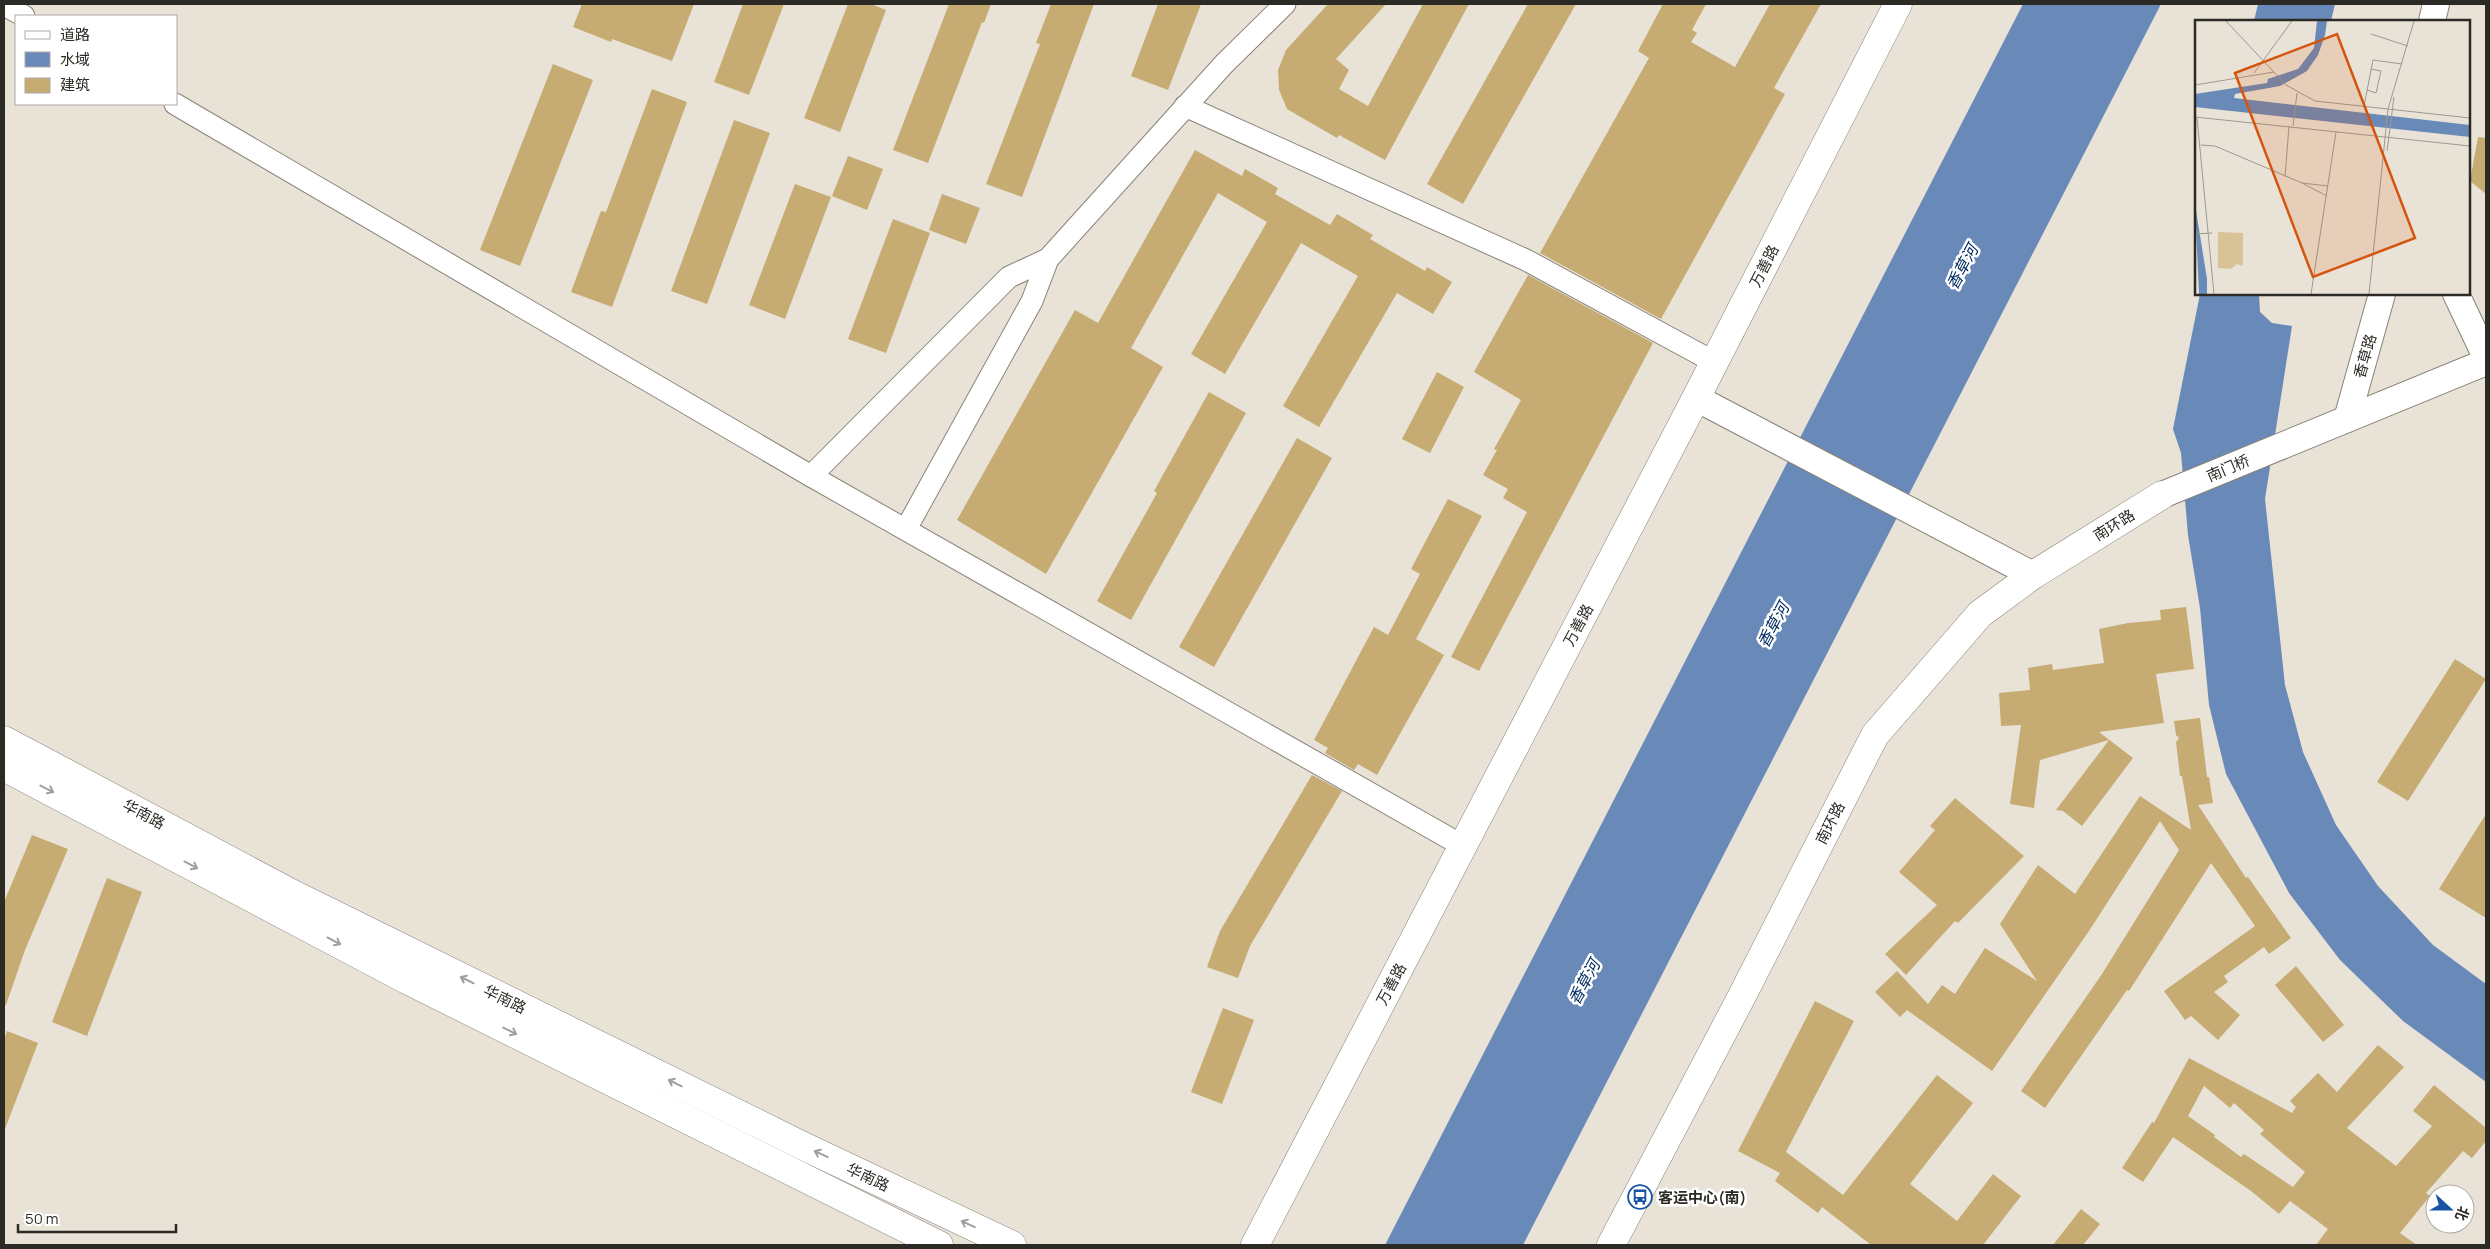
<svg xmlns="http://www.w3.org/2000/svg" width="2490" height="1249" font-family="Manrope,'Noto Sans SC',sans-serif">
<rect width="100%" height="100%" fill="#e9e3d7"/>
<g fill="#6989b8">
<polygon points="2023,4 2161,4 1523,1245 1385,1245"/>
<polygon points="2258,4 2335,4 2331,21 2254,21"/>
<polygon points="2200,294 2259,294 2260,312 2272,323 2292,326 2265,499 2285,685 2303,752 2336,825 2378,886 2433,945 2486,984 2486,1082 2403,1021 2340,960 2289,893 2226,774 2209,705 2200,608 2188,535 2181,453 2173,429"/>
</g>
<g fill="#c6ab73" fill-rule="evenodd">
<polygon points="582,4 694,4 672,61 612,39 611,42 573,27"/>
<polygon points="743,4 784,4 749,95 714,82"/>
<polygon points="848,4 871,4 886,10 840,132 804,118"/>
<polygon points="949,4 991,4 984,23 982,22 928,163 893,150"/>
<polygon points="1051,4 1094,4 1022,197 986,184 1040,44 1036,43"/>
<polygon points="1158,4 1201,4 1168,90 1131,76"/>
<polygon points="1328,4 1386,4 1336,59 1349,70 1339,89 1368,106 1423,4 1469,4 1385,160 1339,135 1337,138 1287,109 1279,90 1278,70 1286,50"/>
<polygon points="1528,4 1576,4 1463,204 1427,184"/>
<polygon points="1663,4 1706,4 1692,30 1697,33 1691,42 1735,67 1770,4 1821,4 1774,88 1785,94 1661,319 1540,253 1649,58 1638,51"/>
<polygon points="553,64 593,80 520,266 480,250"/>
<polygon points="652,89 687,102 612,307 571,292 601,211 606,212"/>
<polygon points="734,120 770,133 707,304 671,291"/>
<polygon points="2478,137 2486,138 2486,194 2470,181"/>
<polygon points="1195,150 1242,176 1245,169 1278,188 1275,194 1330,225 1337,214 1373,235 1370,239 1425,271 1427,267 1452,282 1433,314 1397,293 1319,427 1283,406 1358,276 1301,243 1225,374 1191,354 1267,222 1218,193 1131,348 1163,367 1046,574 957,520 1075,310 1098,323"/>
<polygon points="848,156 883,169 867,210 832,196"/>
<polygon points="795,184 831,197 785,319 749,305"/>
<polygon points="942,194 980,208 966,244 929,230"/>
<polygon points="893,219 930,233 886,353 848,339"/>
<polygon points="1528,275 1653,343 1479,671 1451,657 1527,512 1503,498 1508,489 1483,475 1497,450 1494,449 1521,400 1474,372"/>
<polygon points="1437,372 1464,387 1430,453 1402,439"/>
<polygon points="1209,392 1246,413 1131,620 1097,601 1157,493 1154,491"/>
<polygon points="1297,438 1332,458 1214,667 1179,647"/>
<polygon points="1448,499 1482,516 1416,639 1444,655 1377,775 1358,764 1354,770 1325,753 1328,748 1314,740 1374,627 1388,635 1420,574 1411,569"/>
<polygon points="2186,607 2194,669 2156,674 2164,723 2099,732 2133,758 2082,826 2063,811 2056,810 2109,740 2040,760 2034,808 2010,804 2021,725 2001,726 1999,693 2030,690 2028,668 2052,664 2053,670 2104,663 2099,629 2128,623 2161,620 2160,610"/>
<polygon points="2455,659 2486,679 2408,801 2377,782"/>
<polygon points="2200,718 2207,777 2209,777 2213,803 2198,805 2246,878 2248,877 2291,938 2269,954 2264,947 2224,976 2228,982 2214,992 2240,1015 2218,1040 2191,1016 2185,1020 2164,991 2255,926 2211,863 2129,991 2127,990 2045,1108 2021,1091 2102,974 2179,850 2160,821 2089,931 1992,1071 1907,1010 1900,1017 1875,992 1897,971 1928,1004 1942,985 1955,994 1985,948 2037,981 2000,924 2038,865 2075,894 2140,796 2191,830 2182,776 2180,776 2176,742 2179,738 2176,735 2174,721"/>
<polygon points="1312,775 1342,791 1250,946 1238,978 1207,967 1220,931"/>
<polygon points="1955,798 2024,856 1958,923 1955,921 1906,975 1885,954 1937,905 1899,872 1935,830 1930,826"/>
<polygon points="2486,814 2486,918 2439,889"/>
<polygon points="32,835 68,849 25,950 6,1005 4,1005 4,902"/>
<polygon points="107,878 142,892 87,1036 52,1022"/>
<polygon points="2296,966 2344,1025 2323,1042 2275,985"/>
<polygon points="1815,1001 1854,1021 1786,1152 1843,1195 1937,1075 1973,1103 1910,1184 1957,1221 1993,1174 2021,1196 1983,1245 1871,1245 1822,1207 1818,1213 1775,1181 1780,1173 1738,1151"/>
<polygon points="1223,1008 1254,1020 1222,1104 1191,1092"/>
<polygon points="7,1031 38,1043 5,1129 4,1040"/>
<path d="M2378 1045 2404 1067 2347 1128 2396 1166 2432 1126 2413 1111 2434 1085 2486 1128V1141L2472 1158 2463 1151 2426 1193 2430 1196 2400 1233 2417 1245H2316L2328 1229 2290 1201 2279 1214 2251 1191 2173 1137 2143 1182 2122 1168 2152 1122 2154 1123 2189 1058 2292 1113 2296 1107 2290 1101 2318 1073 2337 1092ZM2204 1086 2230 1108 2234 1103 2264 1130 2260 1134 2305 1172 2293 1187 2244 1154 2241 1157 2214 1137 2215 1135 2188 1116Z"/>
<polygon points="2081,1209 2100,1224 2083,1245 2053,1245"/>
</g>
<g fill="none" stroke-linecap="round" stroke-linejoin="round">
<g stroke="#888378" stroke-width="23">
<g id="minor">
<polyline points="4,5 24,16"/>
<polyline points="175,104 811,476 1463,846"/>
<polyline points="1185,106 1526,260 1714,362"/>
<polyline points="811,476 1009,277 1048,259"/>
<polyline points="906,529 1032,301 1048,259 1224,64 1285,4"/>
</g>
</g>
<g stroke="#888378" stroke-width="28">
<g id="tertiary">
<polyline points="2432,21 2436,4"/>
<polyline points="2456,294 2486,357"/>
<polyline points="1696,398 2033,575"/>
<polyline points="2347,419 2382,294"/>
<polyline points="2162,495 2486,362"/>
</g>
</g>
<g stroke="#888378" stroke-width="29">
<g id="secondary">
<polyline points="4,740 291,893 801,1145 1012,1245"/>
<polyline points="4,767 407,980 939,1245"/>
<polyline points="1255,1245 1696,398 1898,4"/>
<polyline points="1611,1245 1743,994 1875,735 1980,614 2033,575 2162,495"/>
</g>
</g>
<use href="#minor" stroke="#fff" stroke-width="21"/>
<use href="#tertiary" stroke="#fff" stroke-width="26"/>
<use href="#secondary" stroke="#fff" stroke-width="28"/>
</g>
<defs><path id="oneway-shaft" d="M-6 0H5M1.5-3L5.5 0L1.5 3" fill="none" stroke-width="1.6" stroke-linecap="round" stroke-linejoin="round" transform="scale(1.25)"/></defs>
<g stroke="#a09f9d">
<use href="#oneway-shaft" transform="translate(47 789) rotate(27)"/>
<use href="#oneway-shaft" transform="translate(191 865) rotate(28)"/>
<use href="#oneway-shaft" transform="translate(334 941) rotate(28)"/>
<use href="#oneway-shaft" transform="translate(467 980) rotate(-154)"/>
<use href="#oneway-shaft" transform="translate(510 1031) rotate(27)"/>
<use href="#oneway-shaft" transform="translate(675 1083) rotate(-154)"/>
<use href="#oneway-shaft" transform="translate(821 1154) rotate(-155)"/>
<use href="#oneway-shaft" transform="translate(968 1224) rotate(-155)"/>
</g>
<defs>
<g id="bus-ring" transform="scale(1.25)"><circle r="9.5" fill="#fff" stroke="#1753a4" stroke-width="1.5"/><path d="M-5-6H5V4H4V6H2V4H-2V6H-4V4H-5ZM-3.5-4V0h7V-4ZM-3.5 1.2v1.5H-2V1.2ZM2 1.2v1.5H3.5V1.2Z" fill="#1753a4"/></g>
</defs>
<g fill-rule="evenodd">
<use href="#bus-ring" x="1640" y="1197"/>
</g>
<g text-anchor="middle" dominant-baseline="central" stroke-width="5" stroke-linejoin="round" paint-order="stroke">
<g font-size="15" fill="#2c2a25" stroke="#fff">
<text transform="translate(1764 266) rotate(-63)">万善路</text>
<text transform="translate(2365 356) rotate(-74)">香草路</text>
<text transform="translate(2228 468) rotate(-23)">南门桥</text>
<text transform="translate(2114 525) rotate(-32)">南环路</text>
<text transform="translate(1578 625) rotate(-62)">万善路</text>
<text transform="translate(144 814) rotate(28)">华南路</text>
<text transform="translate(1830 823) rotate(-63)">南环路</text>
<text transform="translate(1391 984) rotate(-62)">万善路</text>
<text transform="translate(505 999) rotate(26)">华南路</text>
<text transform="translate(868 1177) rotate(25)">华南路</text>
</g>
<g font-size="15" font-weight="bold" fill="#2c2a25" stroke="#fff" text-anchor="start">
<text x="1658" y="1197">客运中心(南)</text>
</g>
<g font-size="16" font-style="italic" fill="#002b63" stroke="#fff">
<text transform="translate(1962 267) rotate(-62)">香草河</text>
<text transform="translate(1773 625) rotate(-62)">香草河</text>
<text transform="translate(1584 982) rotate(-62)">香草河</text>
</g>
</g>
<g transform="translate(2195 20)">
<rect width="275" height="275" fill="#e9e3d7"/>
<path d="M23 212 48 213V246L42 244 36 249 23 248Z" fill="#d7c397"/>
<path d="M122 1H132L130 15 123 35 112 51 85 66 40 74 39 78 275 105V117L0 87V74L72 63 73 59 103 49 119 28ZM0 184 12 259V274H4Z" fill="#6989b8"/>
<path fill="none" stroke="#9d9990" stroke-width="1" d="M31 1 91 65M176 14 213 26M59 53 97 1M0 65 79 52M91 65 120 81 275 98M172 70 181 73 186 51 176 49M169 86 178 40 207 44M0 97 275 126M2 98 19 274M98 106 102 73M6 125 20 126 107 163 133 166M192 131 199 77M90 157 94 106M107 163 132 176M0 214 17 213M116 274 141 112M174 274 193 89 219 1"/>
<path fill="#d5540e" fill-opacity="0.15" stroke="#d5540e" stroke-width="2.5" d="M142 14 220 218 118 257 40 53Z"/>
<rect width="275" height="275" fill="none" stroke="#2c2a25" stroke-width="2.5"/>
</g>
<rect width="2490" height="1249" fill="none" stroke="#2c2a25" stroke-width="10"/>
<rect x="15" y="15" width="162" height="90" fill="#ffffff" stroke="#abaaa8"/>
<rect x="25" y="31" width="25" height="8" fill="#ffffff" stroke="#abaaa8"/>
<text x="60" y="40" font-size="15" fill="#2c2a25">道路</text>
<rect x="25" y="52" width="25" height="15" fill="#6989b8" stroke="#abaaa8"/>
<text x="60" y="65" font-size="15" fill="#2c2a25">水域</text>
<rect x="25" y="78" width="25" height="15" fill="#c6ab73" stroke="#abaaa8"/>
<text x="60" y="90" font-size="15" fill="#2c2a25">建筑</text>
<g transform="translate(2450 1209) rotate(111)"><circle r="24" fill="#ffffff" stroke="#abaaa8"/>
<path d="M0-4L9 19L0 12L-9 19Z" fill="#1753a4"/>
<text y="-8" font-size="14" font-weight="bold" text-anchor="middle" fill="#2c2a25">北</text>
</g>
<path d="M18 1224v8h158v-8" fill="none" stroke="#2c2a25" stroke-width="2.5"/>
<text x="25" y="1224" font-size="15" fill="#2c2a25" stroke="#ffffff" stroke-width="4" paint-order="stroke">50 m</text>
</svg>
